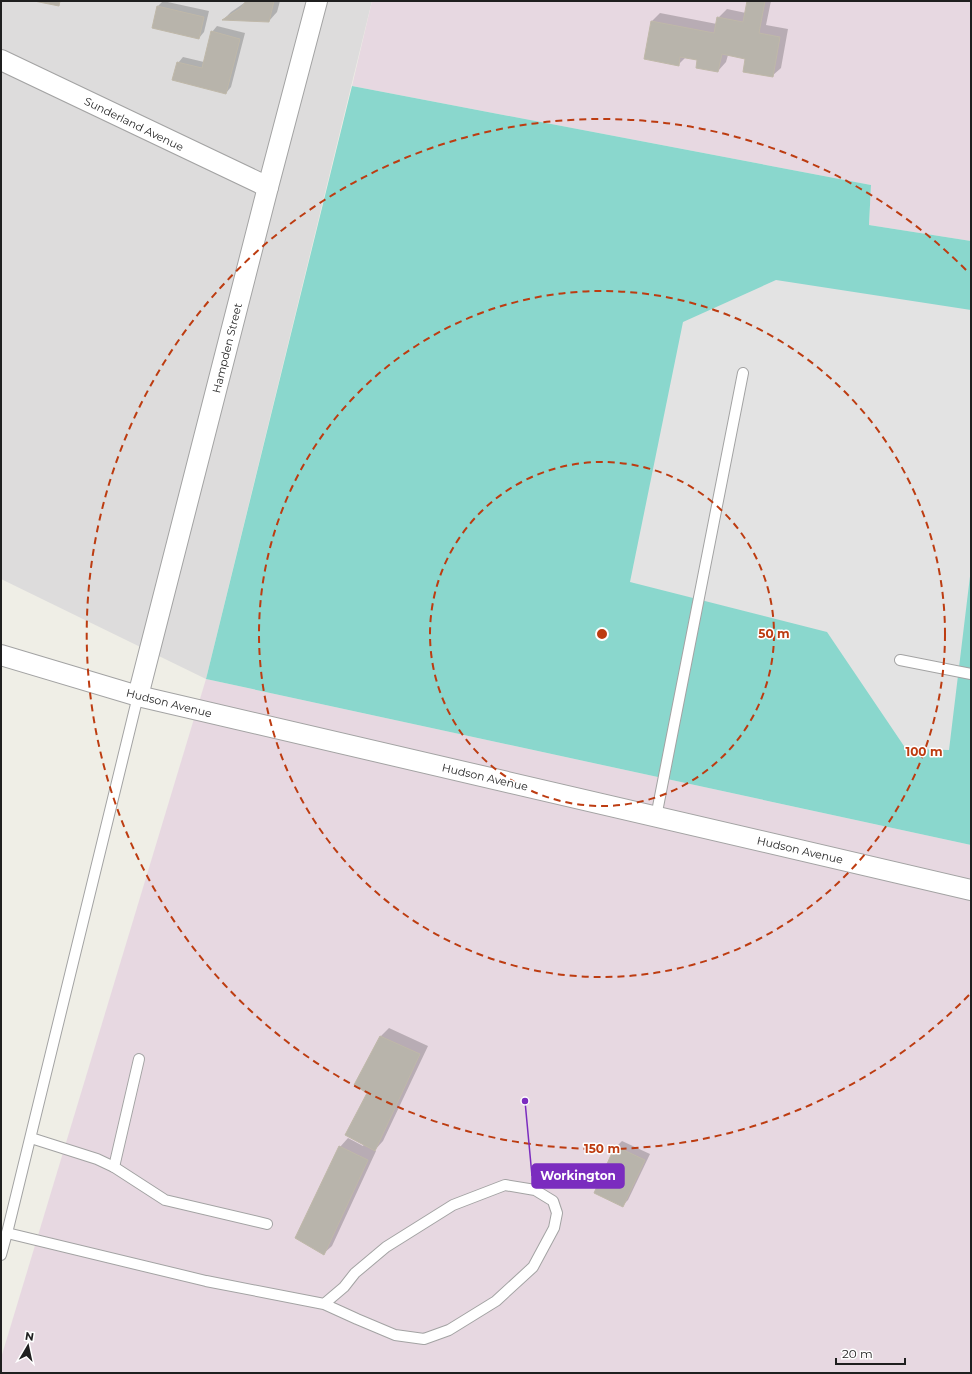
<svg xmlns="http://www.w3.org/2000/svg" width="972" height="1374" font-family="Montserrat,sans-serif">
<rect width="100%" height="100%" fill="#efeee6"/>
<polygon fill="#dddcdc" points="1,1 372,1 206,679 1,579"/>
<g fill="#e7d8e1">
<polygon points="372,1 971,1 971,241 869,225 871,185 352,86"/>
<polygon points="206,679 971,845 971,1373 1,1373 1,1358"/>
</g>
<polygon fill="#8ad7cd" points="352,86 871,185 869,225 971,241 971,845 206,679"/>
<polygon fill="#e3e3e3" points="776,280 971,310 971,568 949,750 906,749 827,632 630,582 683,322"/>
<g fill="#0003">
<polygon points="163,1 209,11 204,32 199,38 158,6"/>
<polygon points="247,1 280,1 277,12 269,21 224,19 231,12"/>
<polygon points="748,1 771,1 766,25 788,29 781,68 772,76 746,58 728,55 726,62 718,71 698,59 686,57 678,65 652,21 660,13 717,24 718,18 727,9 746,13"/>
<polygon points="217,26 245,33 231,87 226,93 178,63 183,57 204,62 212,32"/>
<polygon points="389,1028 428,1046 383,1141 374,1151 376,1151 332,1246 323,1254 340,1147 348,1138 363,1146 364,1144 368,1093 356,1084 381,1036"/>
<polygon points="622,1141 650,1154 628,1200 623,1205 616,1147"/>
</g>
<g fill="#b8b4ab" stroke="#bfb8a9">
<polygon points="34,1 60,1 59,6"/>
<polygon points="246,1 274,1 269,22 222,20 241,8"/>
<polygon points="747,1 765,1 759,33 780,37 773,77 743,72 745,59 722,54 718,72 696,68 697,60 680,57 679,66 644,59 651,21 714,33 717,17 743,22"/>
<polygon points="157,6 204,17 199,39 152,28"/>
<polygon points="211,31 240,39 226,94 172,80 177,62 202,68"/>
<polygon points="380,1036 420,1054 375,1151 345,1135 367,1093 354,1085"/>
<polygon points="339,1146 368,1160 324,1255 295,1238"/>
<polygon points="615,1146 645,1160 623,1207 594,1193"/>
</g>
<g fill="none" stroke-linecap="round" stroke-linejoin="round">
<g stroke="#a3a3a3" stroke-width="12">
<g id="lane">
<polyline points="900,660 971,674"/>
<polyline points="138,696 7,1233 206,1281 324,1304 357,1319 395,1335 424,1339 449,1330 496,1301 533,1267 554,1228 557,1213 553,1201 535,1190 505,1185 453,1205 386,1247 355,1273 344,1287 324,1304"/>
<polyline points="656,817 743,373"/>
<polyline points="31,1138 97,1159 114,1167 165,1200 267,1224"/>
<polyline points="114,1167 139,1059"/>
<polyline points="1,1255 7,1233"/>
</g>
</g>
<g stroke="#a3a3a3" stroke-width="22">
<g id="street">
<polyline points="1,60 268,187"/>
<polyline points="1,655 138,696 971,890"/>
<polyline points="138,696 268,187 317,1"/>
</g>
</g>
<use href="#lane" stroke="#fff" stroke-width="10"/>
<use href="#street" stroke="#fff" stroke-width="20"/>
</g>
<g fill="none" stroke="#bd3c11" stroke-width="2" stroke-dasharray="7 5">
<circle cx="602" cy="634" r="172"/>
<circle cx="602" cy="634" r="343"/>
<path d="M969 995A515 515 0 1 1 969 273"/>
</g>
<g text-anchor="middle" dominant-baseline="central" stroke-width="3" stroke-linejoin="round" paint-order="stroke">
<g font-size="11" fill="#1f1f1f" stroke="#fff">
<text transform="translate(134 124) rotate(26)">Sunderland Avenue</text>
<text transform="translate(227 348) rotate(-76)">Hampden Street</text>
<text transform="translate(169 703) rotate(14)">Hudson Avenue</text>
<text transform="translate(485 777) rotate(13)">Hudson Avenue</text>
<text transform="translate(800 850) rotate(13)">Hudson Avenue</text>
</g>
</g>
<circle cx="602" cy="634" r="6" fill="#bd3c11" stroke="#fff" stroke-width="2"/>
<g font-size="12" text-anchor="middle" font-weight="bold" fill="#bd3c11" stroke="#fff" stroke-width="3" stroke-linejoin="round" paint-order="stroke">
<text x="774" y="638">50 m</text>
<text x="924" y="756">100 m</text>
<text x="602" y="1153">150 m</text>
</g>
<path fill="none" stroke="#7b2cbf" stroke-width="1.5" d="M525 1101L532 1176"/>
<circle fill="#7b2cbf" stroke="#fff" stroke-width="1.5" cx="525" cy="1101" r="4"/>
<rect fill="#7b2cbf" stroke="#7b2cbf" stroke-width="1.5" x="532" y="1164" width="92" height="24" rx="4"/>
<g font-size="12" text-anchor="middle" font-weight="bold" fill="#fff">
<text x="578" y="1180">Workington</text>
</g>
<rect width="972" height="1374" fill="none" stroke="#1f1f1f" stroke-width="4"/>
<g transform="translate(28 1346) rotate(9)" stroke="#ffffff" stroke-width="3" paint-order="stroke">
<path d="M0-3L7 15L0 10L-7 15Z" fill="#1f1f1f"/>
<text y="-6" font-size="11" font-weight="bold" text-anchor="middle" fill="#1f1f1f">N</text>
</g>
<path d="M836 1358v6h69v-6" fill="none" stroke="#1f1f1f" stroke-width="2"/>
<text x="842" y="1358" font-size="12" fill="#1f1f1f" stroke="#ffffff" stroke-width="3" paint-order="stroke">20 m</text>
</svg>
